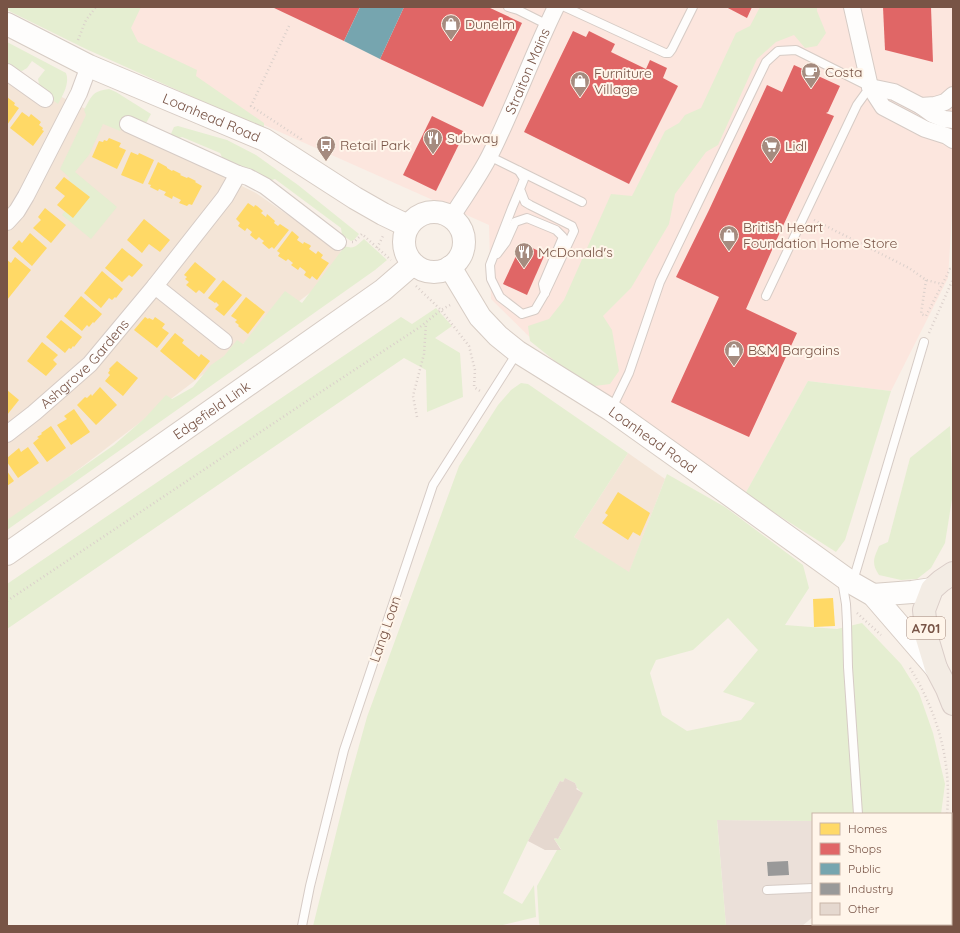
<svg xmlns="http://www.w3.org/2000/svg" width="960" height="933" font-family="Quicksand,sans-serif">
<rect width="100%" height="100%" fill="#f8f0e8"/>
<g fill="#f4e5d7">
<polygon points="7,70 256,193 353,260 7,524"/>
<polygon points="628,453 665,479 629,573 574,537"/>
</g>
<polygon fill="#fce6de" points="131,7 953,7 953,197 948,278 891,391 808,381 745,494 566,373 491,299 489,225 109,56"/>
<polygon fill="#ebe0d9" points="717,820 813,821 813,917 802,926 726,926"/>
<g fill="#e5eed1" fill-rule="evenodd">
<polygon points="7,7 141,7 131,28 138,42 197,70 196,76 264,123 264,129 86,49 7,10"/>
<polygon points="760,7 817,7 817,11 826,33 817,46 805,48 794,35 776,42 757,59 718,145 706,152 675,194 669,224 631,288 603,316 612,330 619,371 610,384 595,386 560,365 530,341 528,326 549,319 564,300 611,194 632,196 665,131 679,123 685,115 701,108 736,33 750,26"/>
<path d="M7 42 66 73C70 83 63 95 58 104 48 96 40 93 38 79L45 70 32 61 27 68 22 71 16 70 7 65Z"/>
<path d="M109 89 116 92 151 114 145 125 127 116 120 131 103 124 89 155 75 172 117 207 91 239 62 215 65 211 89 197 68 180 70 178 60 169 86 115 84 110C92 96 92 91 109 89Z"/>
<polygon points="178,126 227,140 256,155 298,185 359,234 354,240 351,241 342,235 341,228 275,179 269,181 247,168 223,159 220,153 182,137 176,139 170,136 174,127"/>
<path d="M364 239 387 260 375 270 7 530V520L114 445 145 418 166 395 172 399 193 387 211 365 224 356 237 340 243 344 285 291 302 303 345 246C354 250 357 245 364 239Z"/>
<polygon points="436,308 452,326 435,338 460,353 463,397 427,412 426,370 404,358 7,629 7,584 401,317 412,324"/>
<polygon points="808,381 891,391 845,540 836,552 745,494"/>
<path d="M521 383 528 384 628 453 574 537 629 572 667 474 725 507 803 565 809 588 785 625 837 629 862 623 901 664 919 693 933 733 945 784 941 814H813V821L717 820 726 926H540L539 923 537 886 557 850 561 849 554 839 555 838 558 839 582 793 577 788 575 783 565 778 563 782 560 781 528 841 503 893 522 904 534 885 536 917 499 926H313L347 789 367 717 459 466 498 405 511 390ZM728 618 758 650 723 692 755 703 741 720 687 731 662 715 650 673 656 660 693 650Z"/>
<path d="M950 426 953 493 945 543 931 568 917 579 901 580 879 575C871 563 874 558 879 546L888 542 910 458Z"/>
</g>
<g fill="#ffd966">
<polygon points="7,97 15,103 14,105 19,108 7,125"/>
<polygon points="22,112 29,117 31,114 41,122 39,125 43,128 42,130 44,131 33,146 10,128"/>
<polygon points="109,138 121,143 119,147 126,150 117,169 92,157 99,141 103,142 104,140 107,141"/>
<polygon points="131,152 138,155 139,153 154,160 143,184 121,175"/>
<polygon points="158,162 167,167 167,168 172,171 173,170 181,174 180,175 187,178 188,177 196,181 195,182 202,186 192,205 189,204 187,206 179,203 181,200 173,196 172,199 164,195 166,192 159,189 158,191 150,187 151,185 148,184"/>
<polygon points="64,177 90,197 73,218 57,205 65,196 55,188"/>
<polygon points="248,203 254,207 255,205 257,206 263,211 261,213 266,217 267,214 275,221 274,223 278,226 280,224 289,230 274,249 272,247 269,249 262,243 264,241 261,239 259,237 256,240 250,235 252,232 247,228 245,231 238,226 240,223 236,219"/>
<polygon points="45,208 66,225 51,243 33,228 41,220 38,217"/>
<polygon points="144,219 170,240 160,252 149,244 142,253 127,240"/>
<polygon points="292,231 299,237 297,240 303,244 304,242 310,245 311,246 309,249 316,254 318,251 323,255 321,258 329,263 317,280 312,276 310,279 304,275 306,272 304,270 300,267 298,270 291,265 293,263 288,259 286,261 278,256 280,253 277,251"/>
<polygon points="30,233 47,248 32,266 12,248 19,240 22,243"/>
<polygon points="122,248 143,265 135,274 132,277 129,275 122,282 105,268"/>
<polygon points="15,257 31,270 7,300 7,260 11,263"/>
<polygon points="195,262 216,279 204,294 199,290 196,293 186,285 189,282 185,279 187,277 184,275"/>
<polygon points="102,271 123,289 116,298 115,297 112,300 109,298 101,308 84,293"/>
<polygon points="223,280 242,295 224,316 215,309 219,305 216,302 215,303 208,298"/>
<polygon points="81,296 102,314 94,323 93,322 89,327 87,325 82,331 64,316"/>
<polygon points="246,297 265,312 248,334 238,326 239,325 235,322 237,320 231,316"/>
<polygon points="145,317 148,319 149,318 153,320 155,317 165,324 162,328 169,333 157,348 134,330"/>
<polygon points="61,320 82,337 74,347 73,346 71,349 69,348 65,353 46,337"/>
<polygon points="175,333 184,340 182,343 199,357 201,354 210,361 195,380 160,351"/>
<polygon points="42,342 58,355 53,360 57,364 46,376 27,361"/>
<polygon points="117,361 138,378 123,396 105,381 110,375 108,373 110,370 109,369"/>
<polygon points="100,387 117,405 96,425 77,405 85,397 87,398 91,394 92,396"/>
<polygon points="7,390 19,400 7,415"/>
<polygon points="74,409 90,432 71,445 57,425 67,419 64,416"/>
<polygon points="51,426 66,448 47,462 33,443 39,438 37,437 42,434 41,433"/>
<polygon points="28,447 39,463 18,478 7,462 7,458 19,448 21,452"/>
<polygon points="7,471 14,481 7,486"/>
<polygon points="618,492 650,513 640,536 633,532 628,540 602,523 608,515 605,513"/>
<polygon points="833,598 835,626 814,627 813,599"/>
</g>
<g fill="#e06666">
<polygon points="272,7 360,7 344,41"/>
<polygon points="404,7 488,7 522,23 483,107 380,59"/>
<polygon points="726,7 752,7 747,18"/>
<polygon points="883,7 931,7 933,62 885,50"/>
<polygon points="573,31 586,37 589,31 615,44 611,52 646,69 650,60 667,68 663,78 678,86 629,184 524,132"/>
<polygon points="794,65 840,86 828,112 826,113 834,116 776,241 746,309 797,333 749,437 671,402 719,297 676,277 709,210 767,85 782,92"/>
<polygon points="432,116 465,132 436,191 403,175"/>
<polygon points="522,243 545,254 527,295 503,284"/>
</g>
<polygon fill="#76a5af" points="360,7 404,7 380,59 344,41"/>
<polygon fill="#999" points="788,861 789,875 768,876 767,862"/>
<polygon fill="#e5d8cf" points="565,778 575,783 577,788 576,789 583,793 558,839 555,838 554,839 561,850 545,850 528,841 560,781 563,782"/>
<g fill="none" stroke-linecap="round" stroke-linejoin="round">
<g stroke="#d6cbc5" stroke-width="10">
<g id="lane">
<polyline points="508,7 518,10 548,25"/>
<polyline points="565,7 665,53 669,53 672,49 693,7"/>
<polyline points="489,156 582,202"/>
<polyline points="519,171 524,179 520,189 512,208 490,265 491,279 500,297 522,314 535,310 545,293 574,231 572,226 530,205 525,202 520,189"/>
<polyline points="497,254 506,242 515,222 527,218 556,230 563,237 543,284 545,293"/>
<polyline points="612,408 629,373 660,282 766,62 778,51 796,50 870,87 857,105 766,296"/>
<polyline points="842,580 846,604 847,623 848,667 858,814"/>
<polyline points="853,581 924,342"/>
<polyline points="767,890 813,888"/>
<polyline points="302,926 310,886 344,750 433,485 517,353"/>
</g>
</g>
<g stroke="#d6cbc5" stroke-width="18">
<g id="street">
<polyline points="852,7 870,87 883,107 925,129 947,136 953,140"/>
<polyline points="7,72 45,99"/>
<polyline points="870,87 894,92 921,106 932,114 944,119 953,120"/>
<polyline points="921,106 935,105 945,102 953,95"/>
<polyline points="128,124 238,174 248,177 265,186 338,242"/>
<path id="s1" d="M451 218C464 197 479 177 490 155 514 107 532 56 556 7"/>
<polyline points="7,222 17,211 26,196 79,93 89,66"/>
<polyline points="155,286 224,341"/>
<path id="s2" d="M7 434 34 413 90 364 155 286 225 197 238 174"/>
</g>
</g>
<g stroke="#d7ccc4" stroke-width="24">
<g id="secondary">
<path id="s3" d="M7 24 89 66 265 140 355 198 383 214 408 226"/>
<circle cx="434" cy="242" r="30"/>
<path id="s4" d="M450 267 480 317 498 336 518 352 611 410 691 467 852 583 873 595 936 668"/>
<path id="s5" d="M7 554 383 290 413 264"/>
<polyline points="873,595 912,592 932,589"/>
</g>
</g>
<g stroke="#dacdc8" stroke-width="24">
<polyline id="primary" points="953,573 941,581 932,589 924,610 927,638 936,668 947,689 953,704"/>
</g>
<g stroke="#dacdc8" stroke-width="24">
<g id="highway">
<polyline points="951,868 953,862"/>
<polyline points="882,926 887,924"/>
</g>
</g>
<g stroke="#dbd0cb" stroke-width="2.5" stroke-dasharray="1 3" stroke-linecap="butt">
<polyline points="289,26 251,106 301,139 301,141"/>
<polyline points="78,40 86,20 96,7"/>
<polyline points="814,220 909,268 926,280 942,284"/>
<polyline points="352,242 354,242 362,234 391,260"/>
<polyline points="377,248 384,234"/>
<polyline points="926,280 921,314 926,316 950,269 953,270"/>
<polyline points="416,286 441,310 469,346 475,370 474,387 480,391"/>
<polyline points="929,333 953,279"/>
<polyline points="417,417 413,396 424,354 426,323"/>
<polyline points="7,601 307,401 420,327 441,310 452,304"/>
<polyline points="857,613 881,635"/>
<path d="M910 668C937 711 952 762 947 814"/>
<polyline points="947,926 947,924"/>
</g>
<use href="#lane" stroke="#fefdfc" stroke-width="8"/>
<use href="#street" stroke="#fefdfc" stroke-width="16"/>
<use href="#secondary" stroke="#fefdfc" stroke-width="22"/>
<use href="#primary" stroke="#f3ece4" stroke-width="22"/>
<use href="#highway" stroke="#f2e7e3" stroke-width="22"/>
</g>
<defs>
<g id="shop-pin" transform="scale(1)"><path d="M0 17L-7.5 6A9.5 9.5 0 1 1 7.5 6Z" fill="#a58b7f" stroke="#fff5ea"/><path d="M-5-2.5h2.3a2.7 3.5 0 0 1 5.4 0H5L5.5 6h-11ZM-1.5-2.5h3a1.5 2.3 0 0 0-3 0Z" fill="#fff"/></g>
<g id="cafe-pin" transform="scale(1)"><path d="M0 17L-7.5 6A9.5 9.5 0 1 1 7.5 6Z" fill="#a58b7f" stroke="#fff5ea"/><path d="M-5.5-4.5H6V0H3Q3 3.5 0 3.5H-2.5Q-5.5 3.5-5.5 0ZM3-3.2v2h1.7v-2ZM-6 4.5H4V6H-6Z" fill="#fff"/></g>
<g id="restaurant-pin" transform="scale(1)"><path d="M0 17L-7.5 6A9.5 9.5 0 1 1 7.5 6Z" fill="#a58b7f" stroke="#fff5ea"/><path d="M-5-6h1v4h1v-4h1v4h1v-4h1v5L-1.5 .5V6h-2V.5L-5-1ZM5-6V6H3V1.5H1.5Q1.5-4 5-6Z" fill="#fff"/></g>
<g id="bus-pin" transform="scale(1)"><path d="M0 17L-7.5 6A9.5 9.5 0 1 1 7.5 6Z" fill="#a58b7f" stroke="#fff5ea"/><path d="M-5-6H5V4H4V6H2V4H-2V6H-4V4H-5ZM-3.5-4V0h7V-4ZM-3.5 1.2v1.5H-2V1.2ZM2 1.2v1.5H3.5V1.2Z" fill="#fff"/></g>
<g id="supermarket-pin" transform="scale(1)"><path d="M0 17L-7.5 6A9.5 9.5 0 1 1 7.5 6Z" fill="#a58b7f" stroke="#fff5ea"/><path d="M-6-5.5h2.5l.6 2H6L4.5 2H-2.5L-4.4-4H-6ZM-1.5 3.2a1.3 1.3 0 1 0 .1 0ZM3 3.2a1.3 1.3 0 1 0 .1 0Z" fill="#fff"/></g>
</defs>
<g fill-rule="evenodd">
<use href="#shop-pin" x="451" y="24"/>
<use href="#cafe-pin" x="811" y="72"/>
<use href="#shop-pin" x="580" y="81"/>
<use href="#restaurant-pin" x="433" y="138"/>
<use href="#bus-pin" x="326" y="145"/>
<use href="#supermarket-pin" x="771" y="146"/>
<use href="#shop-pin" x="729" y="235"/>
<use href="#restaurant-pin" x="524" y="252"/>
<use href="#shop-pin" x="734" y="350"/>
</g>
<g text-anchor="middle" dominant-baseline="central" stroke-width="4" stroke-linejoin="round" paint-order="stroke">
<rect fill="#fff5ea" stroke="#a08477" stroke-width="1" x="907" y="617" width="38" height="22" rx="3"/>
<g font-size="13" font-weight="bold" fill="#785446">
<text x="926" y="628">A701</text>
</g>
<g font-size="14" fill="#785446" stroke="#fff5ea" text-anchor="start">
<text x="465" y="24">Dunelm</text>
<text x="825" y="72">Costa</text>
<text x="594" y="73">Furniture<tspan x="594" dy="16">Village</tspan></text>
<text x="447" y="138">Subway</text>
<text x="340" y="145">Retail Park</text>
<text x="785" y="146">Lidl</text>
<text x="743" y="227">British Heart<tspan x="743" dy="16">Foundation Home Store</tspan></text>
<text x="538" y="252">McDonald's</text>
<text x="748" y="350">B&amp;M Bargains</text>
</g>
<g font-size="14" fill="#785446" stroke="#fff5ea">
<text stroke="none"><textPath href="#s1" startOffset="166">Straiton Mains</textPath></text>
<text stroke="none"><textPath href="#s3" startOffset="225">Loanhead Road</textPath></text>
<text stroke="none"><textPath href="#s2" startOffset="105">Ashgrove Gardens</textPath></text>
<text stroke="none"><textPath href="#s5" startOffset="250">Edgefield Link</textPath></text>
<text stroke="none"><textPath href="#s4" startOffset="271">Loanhead Road</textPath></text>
<text transform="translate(385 629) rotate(-71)">Lang Loan</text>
</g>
</g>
<rect width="960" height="933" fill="none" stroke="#785446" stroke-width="16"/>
<rect x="812" y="813" width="140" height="112" fill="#fff5ea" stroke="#c9b5a8"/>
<rect x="820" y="823" width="20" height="12" fill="#ffd966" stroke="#c9b5a8"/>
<text x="848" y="833" font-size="12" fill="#785446">Homes</text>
<rect x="820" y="843" width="20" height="12" fill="#e06666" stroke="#c9b5a8"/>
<text x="848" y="853" font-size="12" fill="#785446">Shops</text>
<rect x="820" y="863" width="20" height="12" fill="#76a5af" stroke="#c9b5a8"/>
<text x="848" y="873" font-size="12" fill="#785446">Public</text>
<rect x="820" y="883" width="20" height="12" fill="#999999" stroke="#c9b5a8"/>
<text x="848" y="893" font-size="12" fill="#785446">Industry</text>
<rect x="820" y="903" width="20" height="12" fill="#e5d8cf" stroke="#c9b5a8"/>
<text x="848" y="913" font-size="12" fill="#785446">Other</text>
</svg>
